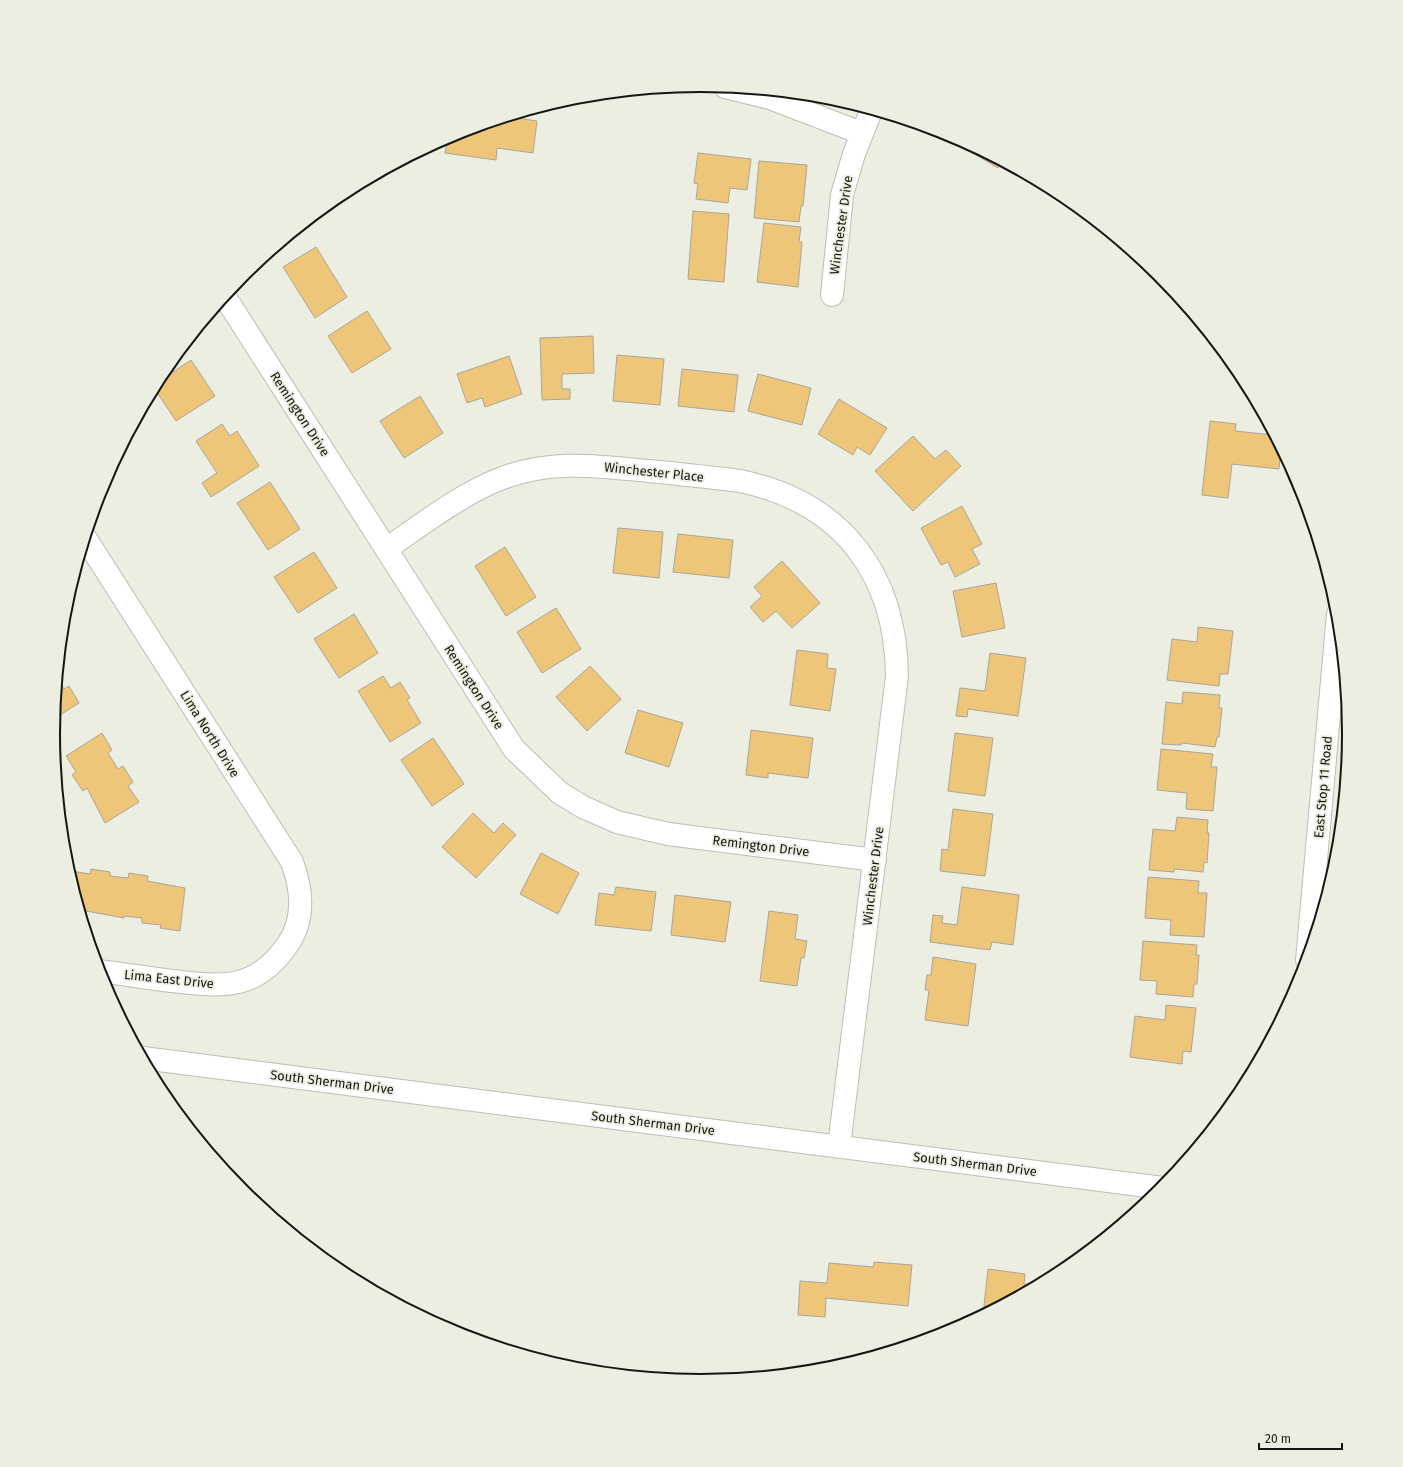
<svg xmlns="http://www.w3.org/2000/svg" width="1403" height="1467" font-family="'Fira Sans',sans-serif">
<rect width="100%" height="100%" fill="#ebeee0"/>
<g fill="#eec67a" stroke="#aba599">
<polygon points="510,117 537,121 533,153 497,148 496,160 445,153 447,143 439,142 454,134"/>
<polygon points="959,139 1001,162 998,168 956,143"/>
<polygon points="698,153 751,159 747,190 730,188 728,203 696,199 698,184 694,183"/>
<polygon points="759,161 807,165 803,206 801,206 799,222 754,218"/>
<polygon points="693,211 729,214 724,282 688,279"/>
<polygon points="764,223 801,227 799,242 802,242 798,287 757,282"/>
<polygon points="316,247 347,297 315,318 283,267"/>
<polygon points="367,311 391,349 352,373 328,336"/>
<polygon points="593,336 594,373 562,374 562,389 570,389 570,399 542,400 540,338"/>
<polygon points="617,355 664,359 660,405 613,401"/>
<polygon points="509,356 522,394 485,407 482,398 467,403 457,374"/>
<polygon points="191,360 215,396 176,421 154,388 158,382"/>
<polygon points="682,369 738,375 734,412 678,406"/>
<polygon points="758,374 811,388 802,425 748,411"/>
<polygon points="420,396 443,433 404,458 380,421"/>
<polygon points="839,399 887,428 870,455 857,447 853,455 818,434"/>
<polygon points="1210,421 1236,424 1235,431 1274,435 1281,449 1279,469 1232,464 1228,498 1202,495"/>
<polygon points="222,424 230,436 237,431 259,466 211,497 202,483 217,473 196,441"/>
<polygon points="913,436 935,459 946,450 961,466 913,511 875,471"/>
<polygon points="270,482 300,529 268,550 237,503"/>
<polygon points="962,506 982,544 972,549 980,564 955,577 948,562 941,565 921,528"/>
<polygon points="618,528 663,532 659,578 613,573"/>
<polygon points="678,534 733,540 729,578 673,572"/>
<polygon points="505,547 536,597 506,616 475,566"/>
<polygon points="314,552 337,588 298,613 274,577"/>
<polygon points="782,561 820,603 792,628 776,611 763,622 750,607 762,596 754,587"/>
<polygon points="996,583 1005,628 962,637 953,591"/>
<polygon points="556,608 581,649 542,673 517,632"/>
<polygon points="354,614 378,653 339,678 314,639"/>
<polygon points="1198,627 1233,631 1228,674 1220,674 1219,686 1167,680 1172,639 1197,642"/>
<polygon points="797,650 828,654 827,668 836,669 830,711 790,705"/>
<polygon points="990,653 1026,658 1018,716 968,709 967,717 956,716 960,688 985,691"/>
<polygon points="590,666 621,699 587,731 556,697"/>
<polygon points="383,676 391,688 400,682 410,698 407,700 421,723 390,742 358,691"/>
<polygon points="58,680 64,689 69,686 79,703 54,719"/>
<polygon points="1183,692 1220,695 1219,708 1222,708 1219,737 1217,737 1215,747 1182,743 1181,745 1162,744 1166,702 1182,704"/>
<polygon points="638,710 683,723 669,767 625,753"/>
<polygon points="751,730 813,738 808,778 768,773 768,778 746,775"/>
<polygon points="102,733 112,750 108,753 118,769 123,766 133,782 128,786 139,802 105,823 87,788 83,791 72,775 76,772 66,756"/>
<polygon points="955,733 993,738 985,796 948,791"/>
<polygon points="433,738 464,784 432,806 401,760"/>
<polygon points="1161,749 1213,754 1211,767 1217,767 1213,811 1186,809 1187,793 1157,790"/>
<polygon points="953,809 993,814 985,876 940,871 942,849 948,850"/>
<polygon points="473,813 494,833 503,823 516,835 476,878 442,847"/>
<polygon points="1177,817 1208,820 1207,833 1209,833 1207,863 1204,862 1203,872 1174,869 1174,872 1149,870 1153,829 1175,831"/>
<polygon points="541,853 579,873 558,914 520,894"/>
<polygon points="91,869 110,872 110,876 128,878 129,873 148,876 147,881 185,888 180,931 160,928 161,925 142,923 142,918 124,916 124,918 86,911 86,916 82,915 71,877 71,871 90,874"/>
<polygon points="1148,877 1199,881 1198,893 1207,893 1204,937 1170,935 1171,920 1145,918"/>
<polygon points="616,887 656,892 651,931 595,925 599,893 614,895"/>
<polygon points="962,887 1019,895 1013,945 992,942 990,950 930,942 933,915 943,916 942,923 957,925"/>
<polygon points="675,895 731,902 725,942 671,935"/>
<polygon points="769,911 798,915 795,939 807,941 804,958 801,958 797,986 760,981"/>
<polygon points="1143,941 1197,945 1196,955 1199,955 1197,984 1194,984 1193,997 1156,994 1157,981 1140,980"/>
<polygon points="933,957 976,964 968,1026 925,1020 929,990 925,990 927,975 931,975"/>
<polygon points="1166,1005 1196,1008 1191,1052 1183,1051 1182,1064 1130,1057 1135,1016 1165,1020"/>
<polygon points="874,1262 912,1265 908,1306 826,1298 825,1317 798,1315 800,1281 827,1283 829,1263 873,1267"/>
<polygon points="988,1269 1025,1274 1024,1284 1038,1285 983,1315"/>
</g>
<g fill="none" stroke-linecap="round" stroke-linejoin="round">
<g stroke="#bcbfb1" stroke-width="24">
<g id="street">
<polyline points="725,87 770,98 861,133"/>
<polyline points="832,295 842,195 854,154 871,111"/>
<polyline points="225,297 514,749 560,793 583,807 617,822 668,834 875,860"/>
<path d="M86 539 292 862C302 889 305 919 288 944 256 991 223 987 172 981 148 978 123 974 99 971"/>
<path d="M386 549C420 526 461 494 500 479 551 459 596 466 649 471 679 474 710 477 740 481 842 502 896 574 897 676L839 1146"/>
</g>
</g>
<g stroke="#bcbfb1" stroke-width="24">
<g id="secondary">
<polyline points="1307,960 1338,614"/>
<polyline points="143,1058 1163,1188"/>
</g>
</g>
<use href="#street" stroke="#fff" stroke-width="22"/>
<use href="#secondary" stroke="#fff" stroke-width="22"/>
</g>
<g text-anchor="middle" dominant-baseline="central" stroke-width="3.5" stroke-linejoin="round" paint-order="stroke">
<g font-size="13" fill="#161712" stroke="#ebeee0">
<text transform="translate(841 225) rotate(-82)">Winchester Drive</text>
<text transform="translate(300 414) rotate(57)">Remington Drive</text>
<text transform="translate(654 472) rotate(6)">Winchester Place</text>
<text transform="translate(474 687) rotate(57)">Remington Drive</text>
<text transform="translate(210 734) rotate(58)">Lima North Drive</text>
<text transform="translate(1323 787) rotate(-85)">East Stop 11 Road</text>
<text transform="translate(761 846) rotate(7)">Remington Drive</text>
<text transform="translate(873 876) rotate(-83)">Winchester Drive</text>
<text transform="translate(169 979) rotate(6)">Lima East Drive</text>
<text transform="translate(332 1082) rotate(7)">South Sherman Drive</text>
<text transform="translate(653 1123) rotate(7)">South Sherman Drive</text>
<text transform="translate(975 1164) rotate(7)">South Sherman Drive</text>
</g>
</g>
<path d="M0 0H1403V1467H0ZM60 733a641 641 0 1 1 1282 0a641 641 0 1 1-1282 0Z" fill="#ebeee0" fill-rule="evenodd"/>
<path fill="none" stroke="#161712" stroke-width="2" d="M60 733a641 641 0 1 1 1282 0a641 641 0 1 1-1282 0Z"/>
<path d="M1259 1443v6h83v-6" fill="none" stroke="#161712" stroke-width="2"/>
<text x="1265" y="1443" font-size="12" fill="#161712" stroke="#ebeee0" stroke-width="3" paint-order="stroke">20 m</text>
</svg>
